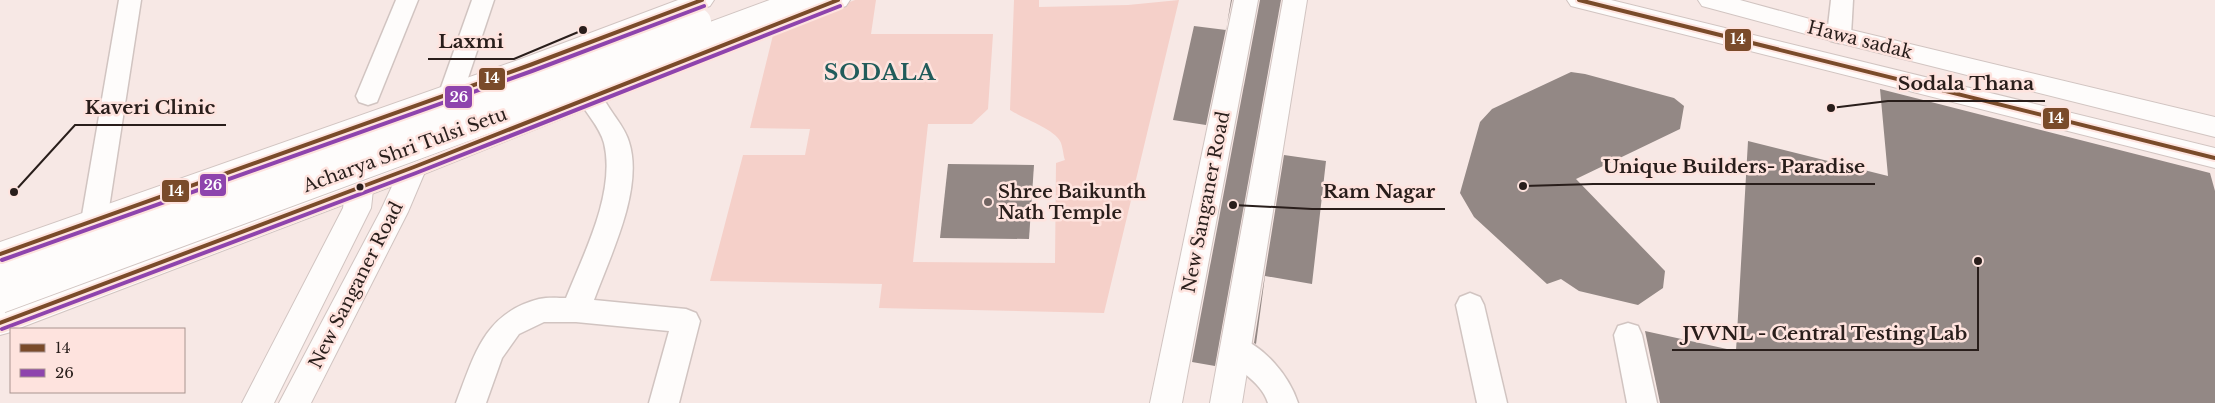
<svg xmlns="http://www.w3.org/2000/svg" width="2215" height="403" font-family="'Libre Baskerville',serif">
<rect width="100%" height="100%" fill="#f7e8e5"/>
<path fill="#f5d0c9" d="M855 0H876L871 34H993L988 109 972 124H928L913 262 1055 263 1056 163 1065 160C1063 155 1063 146 1060 141 1054 129 1022 118 1010 110L1014 0H1039V7L1128 5 1179 0 1104 313 879 308 882 284 710 281 743 155H805L810 129 750 128 774 31Z"/>
<g fill="#938885">
<polygon points="1231,0 1232,0 1206,125 1173,120 1194,26 1226,30"/>
<polygon points="1260,0 1281,0 1215,366 1192,362"/>
<polygon points="1571,72 1585,74 1674,98 1684,106 1680,129 1576,179 1665,271 1663,288 1638,305 1579,291 1561,279 1547,284 1474,217 1460,193 1480,122 1492,109"/>
<polygon points="1880,89 2210,173 2215,191 2215,403 1660,403 1645,331 1736,351 1748,141 1888,176"/>
<polygon points="1284,155 1326,161 1312,284 1265,276 1256,344 1254,343"/>
<polygon points="948,164 1034,165 1029,239 940,238"/>
</g>
<g fill="none" stroke-linecap="round" stroke-linejoin="round">
<g stroke="#d1c4c1" stroke-width="3">
<g id="street">
<polygon points="119,0 141,0 107,221 103,228 94,231 85,228 81,221"/>
<polygon points="396,0 418,0 377,102 368,105 359,102 356,96"/>
<polygon points="472,0 494,0 463,93 460,99 451,102 442,99 439,93"/>
<polygon points="1831,0 1853,0 1851,35 1847,41 1839,43 1831,41 1827,35"/>
<path d="M589 88C601 92 605 102 612 112 618 121 626 131 629 142 644 189 610 256 594 300L686 309 696 313 700 321 679 403H649L669 331 576 322H544L519 334 502 358 486 403H456C474 356 484 313 539 299 548 297 558 298 566 298 584 253 616 192 604 143 600 127 585 112 577 97L580 91Z"/>
<polygon points="1470,293 1480,297 1484,305 1507,403 1477,403 1456,305 1460,297"/>
<polygon points="1628,323 1638,326 1642,335 1657,403 1627,403 1614,335 1618,326"/>
<path d="M1236 336C1264 346 1289 375 1298 403H1268C1261 379 1232 370 1222 348L1226 339Z"/>
</g>
</g>
<g stroke="#d1c4c1" stroke-width="2">
<g id="secondary">
<polygon points="1234,0 1258,0 1182,403 1150,403"/>
<polygon points="1283,0 1307,0 1242,403 1210,403"/>
<polygon points="1567,0 1611,0 2215,148 2215,168 1579,8 1571,6"/>
<polygon points="1698,0 1740,0 1839,27 2215,117 2215,137 1839,43 1702,6"/>
<polygon points="413,133 422,136 426,143 427,167 408,212 311,403 279,403 380,212 401,167 400,143 404,136"/>
<path d="M358 151 367 154C376 170 373 191 371 208L274 403H242L343 208 346 188 345 161 349 154Z"/>
</g>
</g>
<g stroke="#d1c4c1" stroke-width="2">
<g id="highway">
<polygon points="678,0 714,0 710,6 539,71 0,265 0,242 521,59"/>
<polygon points="815,0 850,0 846,6 786,28 777,26 774,20 777,14"/>
<polygon points="664,59 673,62 677,68 673,74 424,174 17,329 11,329 11,332 0,335 0,310 404,160"/>
</g>
</g>
<use href="#street" fill="#fefcfb" fill-rule="evenodd"/>
<use href="#secondary" fill="#fefcfb" fill-rule="evenodd"/>
<use href="#highway" fill="#fefcfb" fill-rule="evenodd"/>
<g stroke="#d1c4c1" stroke-width="30" stroke-linecap="butt">
<g id="highway-bridge">
<polyline points="0,274 697,22"/>
<polyline points="0,299 810,0"/>
</g>
</g>
<use href="#highway-bridge" stroke="#fefcfb" stroke-width="28"/>
<g stroke="#fee3de" stroke-width="8">
<g id="bus-1">
<polyline points="1579,0 2215,158"/>
<polyline points="0,254 530,65 702,0"/>
<polyline points="0,323 414,167 838,0"/>
</g>
</g>
<g stroke="#fee3de" stroke-width="8">
<g id="bus-2">
<polyline points="2,260 532,71 704,6"/>
<polyline points="2,329 416,173 840,6"/>
</g>
</g>
<use href="#bus-1" stroke="#7a4b2a" stroke-width="4"/>
<use href="#bus-2" stroke="#8e44ad" stroke-width="4"/>
</g>
<circle fill="#291e1b" stroke="#fee3de" stroke-width="2" cx="360" cy="187" r="4.5"/>
<circle fill="#716562" stroke="#fee3de" stroke-width="2" cx="988" cy="202" r="5"/>
<g text-anchor="middle" dominant-baseline="central" stroke-width="5" stroke-linejoin="round" paint-order="stroke">
<g font-size="18" fill="#291e1b" stroke="#fee3de">
<text transform="translate(1860 40) rotate(14)">Hawa sadak</text>
<text transform="translate(405 150) rotate(-20)">Acharya Shri Tulsi Setu</text>
<text transform="translate(1206 202) rotate(-79)">New Sanganer Road</text>
<text transform="translate(356 285) rotate(-63)">New Sanganer Road</text>
</g>
<g font-size="18" font-weight="bold" fill="#291e1b" stroke="#fee3de" text-anchor="start">
<text x="998" y="192">Shree Baikunth<tspan x="998" dy="21">Nath Temple</tspan></text>
</g>
<g font-size="22" font-weight="bold" letter-spacing="1" fill="#215c5b" stroke="#fee3de">
<text x="880" y="72">SODALA</text>
</g>
</g>
<path fill="none" stroke="#291e1b" stroke-width="2" d="M583 30L514 59H428M1831 108L1888 101H2045M14 192L75 125H226M1523 186L1593 184H1875M1233 205L1312 209H1445M1978 261L1978 350H1672"/>
<g fill="#291e1b" stroke="#fee3de" stroke-width="2">
<circle cx="583" cy="30" r="5"/>
<circle cx="1831" cy="108" r="5"/>
<circle cx="14" cy="192" r="5"/>
<circle cx="1523" cy="186" r="5"/>
<circle cx="1233" cy="205" r="5"/>
<circle cx="1978" cy="261" r="5"/>
</g>
<g font-size="19" text-anchor="middle" font-weight="bold" fill="#291e1b" stroke="#fee3de" stroke-width="5" stroke-linejoin="round" paint-order="stroke">
<text x="471" y="48">Laxmi</text>
<text x="1966" y="90">Sodala Thana</text>
<text x="150" y="114">Kaveri Clinic</text>
<text x="1734" y="173">Unique Builders- Paradise</text>
<text x="1379" y="198">Ram Nagar</text>
<text x="1825" y="340">JVVNL - Central Testing Lab</text>
</g>
<g stroke="#fee3de" stroke-width="2">
<rect x="1724" y="28" width="28" height="24" rx="5" fill="#7a4b2a"/>
<rect x="478" y="67" width="28" height="24" rx="5" fill="#7a4b2a"/>
<rect x="444" y="85" width="29" height="24" rx="5" fill="#8e44ad"/>
<rect x="2042" y="107" width="28" height="23" rx="5" fill="#7a4b2a"/>
<rect x="199" y="173" width="28" height="24" rx="5" fill="#8e44ad"/>
<rect x="161" y="179" width="29" height="24" rx="5" fill="#7a4b2a"/>
</g>
<g font-size="14" text-anchor="middle" font-weight="bold" fill="#fff">
<text x="1738" y="44">14</text>
<text x="492" y="83">14</text>
<text x="459" y="102">26</text>
<text x="2056" y="123">14</text>
<text x="213" y="190">26</text>
<text x="176" y="196">14</text>
</g>
<rect x="10" y="328" width="175" height="65" fill="#fee3de" stroke="#a99490"/>
<rect x="20" y="344" width="25" height="8" fill="#7a4b2a" stroke="#a99490"/>
<text x="55" y="353" font-size="15" fill="#291e1b">14</text>
<rect x="20" y="369" width="25" height="8" fill="#8e44ad" stroke="#a99490"/>
<text x="55" y="378" font-size="15" fill="#291e1b">26</text>
</svg>
